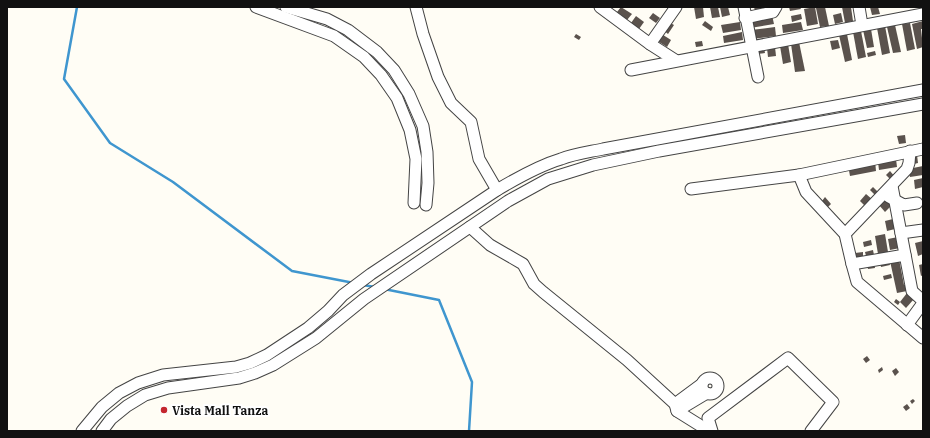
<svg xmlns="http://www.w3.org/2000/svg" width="930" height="438" font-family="'IBM Plex Serif',serif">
<rect width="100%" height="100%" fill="#fffdf5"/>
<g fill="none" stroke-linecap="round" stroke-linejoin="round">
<g stroke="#3f96cf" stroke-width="2.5">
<polyline points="77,7 64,79 110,143 173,182 292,271 354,283"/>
<polyline points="363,285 375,287"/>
<polyline points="384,289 439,300 472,382 469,431"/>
</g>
</g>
<g fill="#5a524d">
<polygon points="621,7 632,14 627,20 617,12"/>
<polygon points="694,7 703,7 704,17 696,19"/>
<polygon points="710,7 718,7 720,17 712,18"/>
<polygon points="720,7 728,7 730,15 722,17"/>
<polygon points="754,7 763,7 763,9 755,11"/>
<polygon points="789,7 800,7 801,9 790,11"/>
<polygon points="815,7 818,24 807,26 804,9"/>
<polygon points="825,7 829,26 820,27 816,8"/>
<polygon points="842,7 851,7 853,21 845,23"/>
<polygon points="870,7 878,7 880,14 872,15"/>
<polygon points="653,13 660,18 656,23 649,18"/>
<polygon points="841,13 843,22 835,24 833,15"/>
<polygon points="801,14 802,19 792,22 791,16"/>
<polygon points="772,15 774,24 750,28 748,20"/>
<polygon points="636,16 644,22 639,29 631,23"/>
<polygon points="667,21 674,25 668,34 662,29"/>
<polygon points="705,21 713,27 711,31 702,25"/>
<polygon points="923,21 923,29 921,29 923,47 917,49 912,24"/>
<polygon points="740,22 741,30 723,33 721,25"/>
<polygon points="801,22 803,30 783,33 782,25"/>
<polygon points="910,23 915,49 907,51 902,24"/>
<polygon points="895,25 901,52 893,53 887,27"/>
<polygon points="885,26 890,53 882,55 877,28"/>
<polygon points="775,27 776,36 752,39 751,30"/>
<polygon points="871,29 874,47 867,48 863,30"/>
<polygon points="861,31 866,57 858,59 853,32"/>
<polygon points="742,32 743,40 724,43 723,36"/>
<polygon points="660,33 671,40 667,47 656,40"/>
<polygon points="576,34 581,37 579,40 574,37"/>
<polygon points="847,34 852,60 845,62 839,35"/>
<polygon points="838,40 840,48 832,50 830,41"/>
<polygon points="702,41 703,46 696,47 695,42"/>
<polygon points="799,42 805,71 795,72 791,44"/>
<polygon points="788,44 791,62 783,64 780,46"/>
<polygon points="775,47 776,56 768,57 767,48"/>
<polygon points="764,48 765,53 757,54 756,50"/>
<polygon points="875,51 876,55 868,57 867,53"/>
<polygon points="905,135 906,143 899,144 897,136"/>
<polygon points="917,155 918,163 914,164 912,156"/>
<polygon points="896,159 897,167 879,170 878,162"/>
<polygon points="875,161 876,171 850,176 848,165"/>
<polygon points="923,166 923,175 910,177 908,169"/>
<polygon points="890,171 896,178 892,181 886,175"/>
<polygon points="923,178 923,187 915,189 914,180"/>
<polygon points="873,187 879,193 876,196 870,190"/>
<polygon points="866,194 873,200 866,207 860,201"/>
<polygon points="825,197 831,204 828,207 822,201"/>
<polygon points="886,199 892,205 885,212 879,205"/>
<polygon points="893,219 895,229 887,231 885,221"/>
<polygon points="885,234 888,252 878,254 875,236"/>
<polygon points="898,237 900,248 890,250 888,239"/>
<polygon points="871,240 872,245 864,247 863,242"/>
<polygon points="923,241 923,254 918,256 915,243"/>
<polygon points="873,250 874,255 866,256 865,252"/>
<polygon points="863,252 863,257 856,258 855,253"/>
<polygon points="899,259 904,285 906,285 907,291 897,293 890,261"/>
<polygon points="889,261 890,265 881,267 880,262"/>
<polygon points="874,263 875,268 868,269 867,265"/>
<polygon points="923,264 923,275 921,276 919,265"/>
<polygon points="891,274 892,278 884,280 883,276"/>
<polygon points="907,293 914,299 906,308 900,302"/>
<polygon points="896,299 900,302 898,305 894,302"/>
<polygon points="867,356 870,360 866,363 863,359"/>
<polygon points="882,367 883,370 879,373 878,370"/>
<polygon points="896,368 899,372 895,376 892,371"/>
<polygon points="913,399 915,401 912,404 910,401"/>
<polygon points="907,404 910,408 906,411 903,407"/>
</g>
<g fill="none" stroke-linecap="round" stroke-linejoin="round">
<g stroke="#444" stroke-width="13">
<g id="minor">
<polyline points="256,7 334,36 364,57 381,75 397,98 410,130 416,159 414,203"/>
<polyline points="286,7 327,19 348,30 377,52 394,70 409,94 423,126 427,152 428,183 426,205"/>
<polyline points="416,7 423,34 438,77 451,103 471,122 479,159 497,190"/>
<polyline points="600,7 650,44 675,60"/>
<polyline points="744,7 758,77"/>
<polyline points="859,7 862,25"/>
<polyline points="745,18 773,12 776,7"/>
<polyline points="650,44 676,7"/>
<polyline points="631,70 923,14"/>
<polyline points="923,149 799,175 806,192 845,234 852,264 857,282 923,338"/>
<polyline points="892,186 912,291 923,301"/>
<polyline points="691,189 799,175"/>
<polyline points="889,197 904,205 917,203"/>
<polyline points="470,227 490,245 523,264 534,284 543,292 627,360 675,404 677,411 709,431"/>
<polyline points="901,233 923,230"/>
<polyline points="845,234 907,169 909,163 910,151"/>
<polyline points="852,264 905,255"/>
<polyline points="907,325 923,303"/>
<circle cx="710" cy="386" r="8"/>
<polyline points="675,404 702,384"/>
<polyline points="677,411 707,393"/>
<path d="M82 431 102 407 119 393 138 383 163 375 236 367 250 363 267 355 308 328 328 311 343 295 371 274 497 190C517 178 538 166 561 159 574 154 589 152 603 149L923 90"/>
<polyline points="102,431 111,419 127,406 145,395 168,388 239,378 255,373 273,365 316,338 364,299 508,201 548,179 593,165 659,151 923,104"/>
<polyline points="712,431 708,418 788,358 833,402 811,431"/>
</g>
</g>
<use href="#minor" stroke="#fff" stroke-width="11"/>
</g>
<circle fill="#c4262e" stroke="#fff" stroke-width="1.5" cx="164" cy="410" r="4"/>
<g text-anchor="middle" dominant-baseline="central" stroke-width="4" stroke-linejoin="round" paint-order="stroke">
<g font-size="12" font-weight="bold" fill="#111" stroke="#fff" text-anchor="start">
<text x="172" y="410">Vista Mall Tanza</text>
</g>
</g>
<rect width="930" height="438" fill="none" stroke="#111111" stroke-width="16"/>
</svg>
